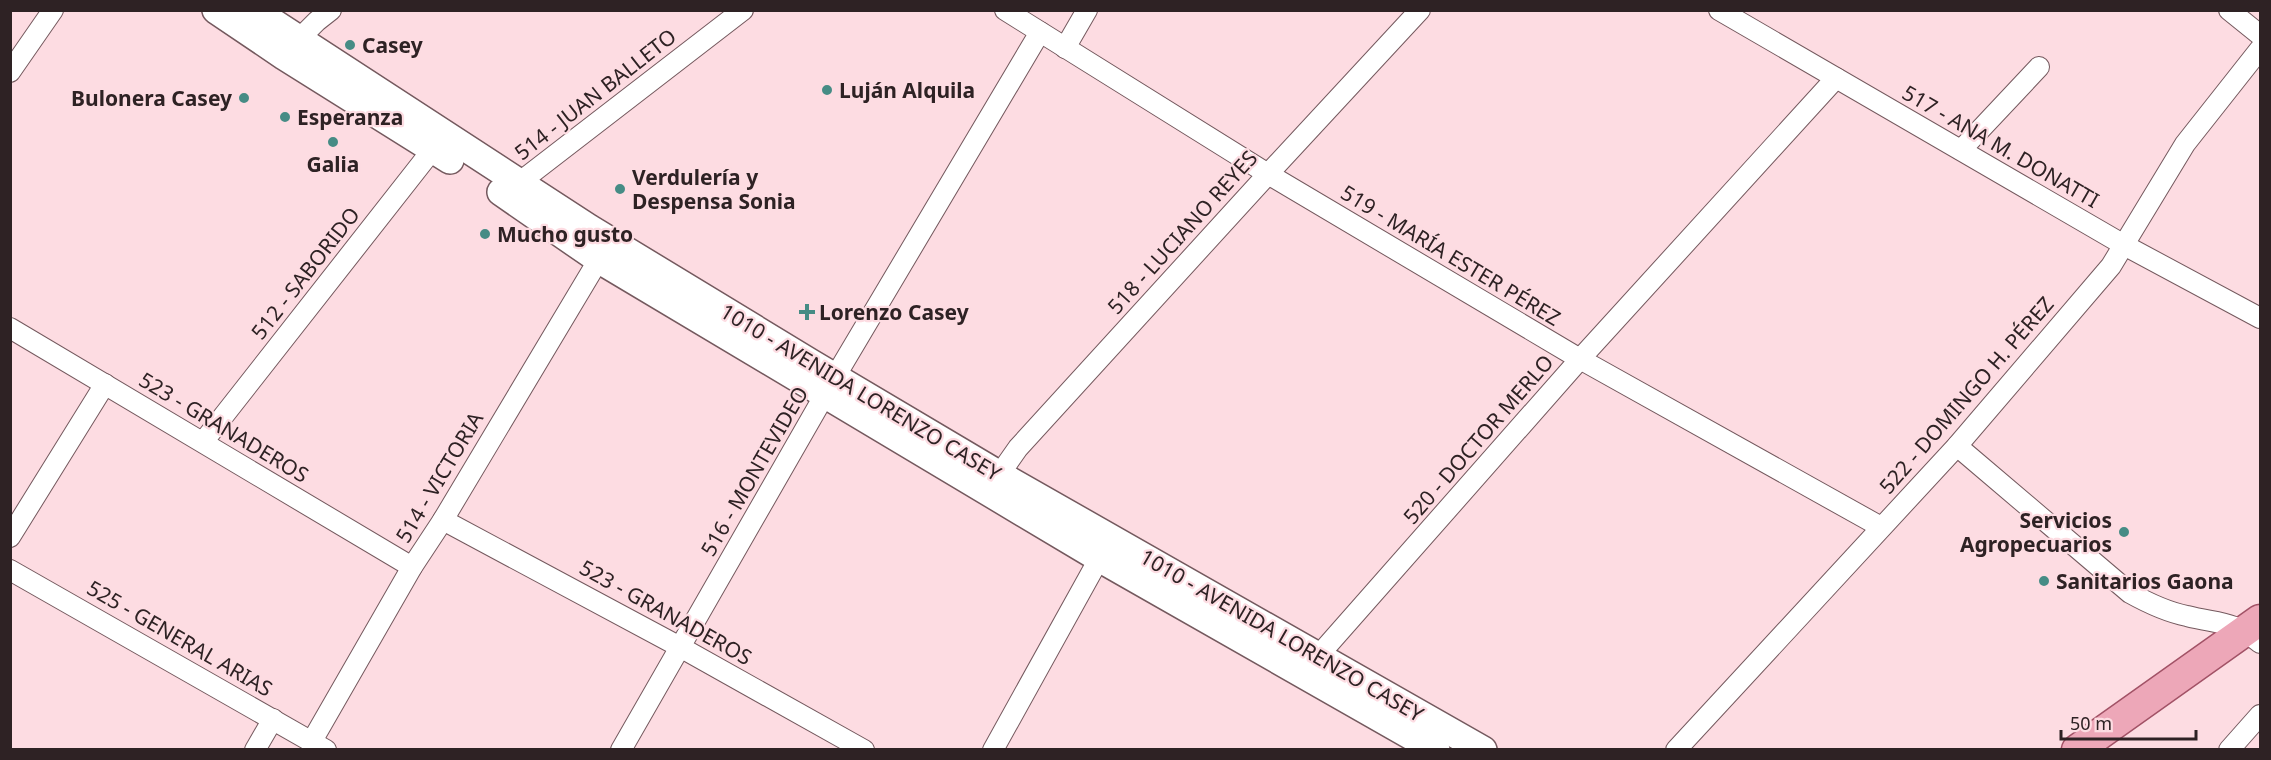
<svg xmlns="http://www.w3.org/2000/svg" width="2271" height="760" font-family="'Noto Sans',sans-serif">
<rect width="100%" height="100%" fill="#fddce2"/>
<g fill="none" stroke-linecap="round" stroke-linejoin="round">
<g stroke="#74595e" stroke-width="22">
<g id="minor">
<polyline points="1005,10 1268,174 1580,359 1881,527"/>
<polyline points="1719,10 2124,245 2260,318"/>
<polyline points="2229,10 2260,35"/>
<polyline points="291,47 317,21 331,10"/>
<polyline points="1065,48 1087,10"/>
<polyline points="10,72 53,10"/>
<polyline points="1961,150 2039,67"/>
<polyline points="514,193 520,182 743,10"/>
<polyline points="10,328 412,567"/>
<polyline points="203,442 440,140"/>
<path d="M1957 446 2130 593C2148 603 2167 612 2187 616 2218 624 2233 620 2260 643"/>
<polyline points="992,485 1018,448 1268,174 1420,10"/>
<polyline points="443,520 680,647 864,750"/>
<polyline points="10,537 105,384"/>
<polyline points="10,570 326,750"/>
<polyline points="1311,668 1319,655 1580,359 1836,78"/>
<polyline points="312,741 412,567 443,520 605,249"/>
<polyline points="255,750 273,719"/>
<polyline points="621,750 835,377 1040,32"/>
<polyline points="993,750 1105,548"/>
<polyline points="1676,750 1957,446 2111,266 2185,144 2260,49"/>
<polyline points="2229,750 2260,715"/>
</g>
</g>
<g stroke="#74595e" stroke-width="30">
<g id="secondary">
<polyline points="216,10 284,56 450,160"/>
<polyline points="254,10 589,228 811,363 998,474 1483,750"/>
<polyline points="501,192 598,259 1099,558 1436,750"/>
</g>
</g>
<g stroke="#a25266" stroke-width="33">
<polyline id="primary" points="2077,750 2260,620"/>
</g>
<use href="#minor" stroke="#fff" stroke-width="20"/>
<use href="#secondary" stroke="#fff" stroke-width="27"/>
<use href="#primary" stroke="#eda7b8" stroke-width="30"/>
</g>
<g fill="#468c85" stroke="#fddce2" stroke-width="2">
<circle cx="350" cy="45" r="6"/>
<circle cx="827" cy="90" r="6"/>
<circle cx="244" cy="98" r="6"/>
<circle cx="285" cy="117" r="6"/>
<circle cx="333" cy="142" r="6"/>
<circle cx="620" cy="189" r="6"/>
<circle cx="485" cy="234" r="6"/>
<path d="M804 303h6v6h6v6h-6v6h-6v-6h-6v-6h6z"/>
<circle cx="2124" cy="532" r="6"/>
<circle cx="2044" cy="581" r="6"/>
</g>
<g text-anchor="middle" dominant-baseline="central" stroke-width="4.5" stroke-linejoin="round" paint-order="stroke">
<g font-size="21" font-weight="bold" fill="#2e2224" stroke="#fddce2" text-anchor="start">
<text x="362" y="45">Casey</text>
<text x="839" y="90">Luján Alquila</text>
<text x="232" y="98" text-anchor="end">Bulonera Casey</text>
<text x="297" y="117">Esperanza</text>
<text x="333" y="164" text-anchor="middle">Galia</text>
<text x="632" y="177">Verdulería y<tspan x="632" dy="24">Despensa Sonia</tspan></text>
<text x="497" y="234">Mucho gusto</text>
<text x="819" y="312">Lorenzo Casey</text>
<text x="2112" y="520" text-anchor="end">Servicios<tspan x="2112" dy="24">Agropecuarios</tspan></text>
<text x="2056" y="581">Sanitarios Gaona</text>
</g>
<g font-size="21" fill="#2e2224" stroke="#fddce2">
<text transform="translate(595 94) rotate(-38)">514 - JUAN BALLETO</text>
<text transform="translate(2001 146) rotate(30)">517 - ANA M. DONATTI</text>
<text transform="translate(1182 232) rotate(-48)">518 - LUCIANO REYES</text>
<text transform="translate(1451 255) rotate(31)">519 - MARÍA ESTER PÉREZ</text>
<text transform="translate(305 273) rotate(-52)">512 - SABORIDO</text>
<text transform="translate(861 392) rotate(31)">1010 - AVENIDA LORENZO CASEY</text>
<text transform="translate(1966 395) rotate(-49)">522 - DOMINGO H. PÉREZ</text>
<text transform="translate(224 427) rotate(31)">523 - GRANADEROS</text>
<text transform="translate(1478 439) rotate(-49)">520 - DOCTOR MERLO</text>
<text transform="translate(754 471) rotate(-60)">516 - MONTEVIDEO</text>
<text transform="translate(439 477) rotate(-59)">514 - VICTORIA</text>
<text transform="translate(666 612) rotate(29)">523 - GRANADEROS</text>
<text transform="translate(1282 635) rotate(30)">1010 - AVENIDA LORENZO CASEY</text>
<text transform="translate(180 638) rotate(30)">525 - GENERAL ARIAS</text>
</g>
</g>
<rect width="2271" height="760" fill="none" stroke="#2e2224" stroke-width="24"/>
<path d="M2061 730v9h135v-9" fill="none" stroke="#2e2224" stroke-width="3"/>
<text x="2070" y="730" font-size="18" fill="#2e2224" stroke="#fddce2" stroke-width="4.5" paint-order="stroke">50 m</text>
</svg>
